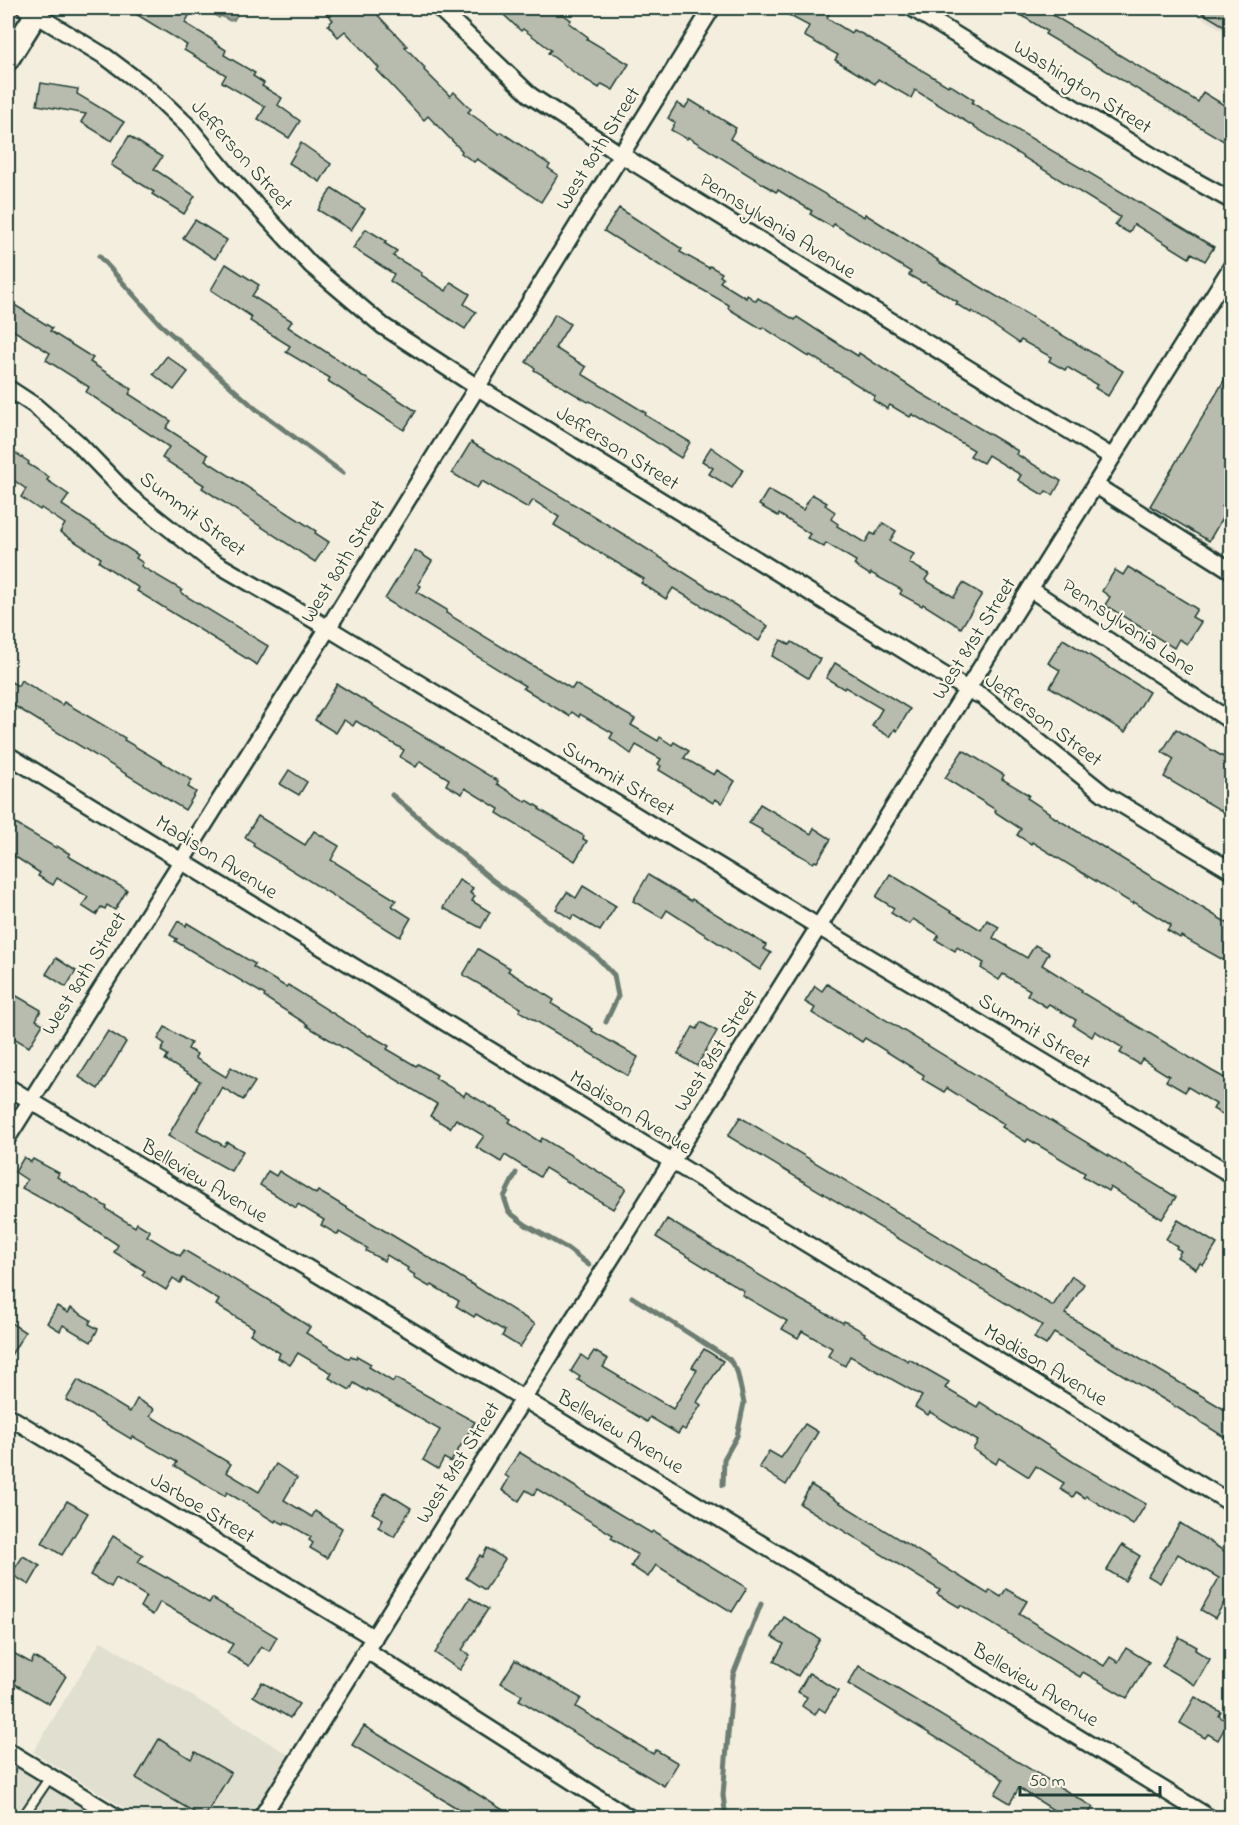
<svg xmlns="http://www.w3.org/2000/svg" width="1239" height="1825" font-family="'Indie Flower',sans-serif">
<defs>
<pattern id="water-rules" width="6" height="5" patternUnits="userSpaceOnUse" patternTransform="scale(1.5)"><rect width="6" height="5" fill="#a0a89b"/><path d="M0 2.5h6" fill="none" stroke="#828a7f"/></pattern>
</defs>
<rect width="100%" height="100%" fill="#f3eede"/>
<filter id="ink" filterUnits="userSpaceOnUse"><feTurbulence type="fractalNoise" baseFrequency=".0167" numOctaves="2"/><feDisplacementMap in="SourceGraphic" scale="12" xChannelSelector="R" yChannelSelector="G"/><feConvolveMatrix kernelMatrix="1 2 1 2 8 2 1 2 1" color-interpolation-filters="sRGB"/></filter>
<g filter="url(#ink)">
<g fill="#e1dfd0">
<polygon points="1185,8 1231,8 1231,35"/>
<polygon points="101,1641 289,1755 251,1817 141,1818 33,1752"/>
<polygon points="8,1761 102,1817 8,1817"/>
</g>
<polygon fill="url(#water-rules)" stroke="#6c7d72" stroke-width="1.5" points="213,8 234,8 238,13 234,20 230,21 221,16 219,18 213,14 214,11"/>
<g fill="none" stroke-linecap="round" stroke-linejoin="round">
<g stroke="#6c7d72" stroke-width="5">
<polyline points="99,256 160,324 256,409 343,473"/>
<polyline points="392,795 491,879 596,956 614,975 618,996 606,1022"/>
<polyline points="516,1173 504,1197 509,1212 526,1225 568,1249 589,1265"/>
<polyline points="632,1297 729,1359 737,1371 744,1403 737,1436 724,1459 723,1485"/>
<polyline points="726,1818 723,1795 733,1675 761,1604"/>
</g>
</g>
<g fill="#b8bcae" stroke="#1f3d34" stroke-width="1.5">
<polygon points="126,8 180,8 190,14 185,23 216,42 215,43 226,50 224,55 255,73 253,76 264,83 262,86 282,98 278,105 300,121 289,138 258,119 265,107 222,82 226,75 184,50 187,45"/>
<polygon points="321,8 371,8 407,46 405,47 425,68 424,70 450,96 454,92 471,109 468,112 499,134 501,132 550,165 548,168 558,175 541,202 477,159 474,162 461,153 462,151 428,116 424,120 377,70 379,68 345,31 338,37 328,25 333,20"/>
<polygon points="513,8 554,8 571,20 569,23 588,37 587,39 629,64 613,90 602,84 599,88 575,73 548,53 551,50 523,29 521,31 504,15"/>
<polygon points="775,8 818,8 829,14 827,18 851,33 853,30 862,34 948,86 949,84 974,100 972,103 1214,247 1205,261 1192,253 1189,258 1134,224 1129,233 1115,225 1120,217 915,90 911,98 878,79 875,84 835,60 838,55 804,36 809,26"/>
<polygon points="1009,8 1041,8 1198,102 1203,92 1232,110 1232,146 1045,34 1047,31"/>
<polygon points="1194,8 1232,8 1232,18 1226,27"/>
<polygon points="41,83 78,89 77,94 124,122 112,141 81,122 86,114 37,105"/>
<polygon points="690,100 736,128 730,139 864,217 865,214 938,260 937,261 1123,371 1108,396 1095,388 1097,385 1067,367 1065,370 1049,361 1051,357 1021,340 1019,343 972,311 971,313 956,304 958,302 924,282 923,283 909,275 911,272 834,224 832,227 810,214 812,211 778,190 776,192 688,137 687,139 671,130 675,123 668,118 677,103 685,108"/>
<polygon points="129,136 162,157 154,169 195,196 184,214 152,194 154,192 111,165"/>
<polygon points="301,143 331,164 320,182 289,163"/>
<polygon points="332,188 365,209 351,230 318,210"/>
<polygon points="619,208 682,249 680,252 709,268 710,266 722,273 720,276 723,278 720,282 746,298 747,295 756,301 758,298 795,320 797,317 823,334 858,356 859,353 917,391 1018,451 1016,454 1061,481 1053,495 1046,491 1043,495 1018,480 1021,475 988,455 983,463 970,456 974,450 912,414 910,417 890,405 887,409 873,400 875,396 810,355 809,357 763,327 762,329 734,312 728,308 729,305 659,265 604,231"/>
<polygon points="195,220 227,240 215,259 183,238"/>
<polygon points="366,229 386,241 384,243 397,251 393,256 422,273 421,275 446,291 451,282 470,294 464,304 476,312 465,329 390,281 394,274 353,248"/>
<polygon points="226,264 259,285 252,296 292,321 288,327 416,411 404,430 328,381 330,378 286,352 290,346 250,321 252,317 211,290"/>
<polygon points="8,301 52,328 50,331 93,358 90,362 132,389 129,394 171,421 166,428 208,455 205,460 316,531 315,533 329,542 315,562 202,488 204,485 162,458 169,447 86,392 89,387 46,360 50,353 8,327"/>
<polygon points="555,314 570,324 555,348 586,367 582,374 646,413 645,415 690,442 681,458 590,401 588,402 534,370 535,368 526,362"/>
<polygon points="167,356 188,372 174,390 153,374"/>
<polygon points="1232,367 1232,491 1222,507 1227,510 1209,541 1150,506"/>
<polygon points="471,442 628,537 768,626 759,641 673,588 666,599 641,583 644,579 554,525 559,517 533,500 528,508 482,481 477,488 452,473"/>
<polygon points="711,447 743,470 732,488 709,474 713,468 702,461"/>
<polygon points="8,448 29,462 28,464 49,477 47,480 69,495 62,505 138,555 136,558 143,563 141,566 182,590 181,593 268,646 257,665 137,591 139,588 99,562 101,558 60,532 65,524 41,508 40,510 21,497 26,489 8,476"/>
<polygon points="768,490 803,510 812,494 827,503 825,505 835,512 831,519 838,524 837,526 865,543 871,533 875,535 883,523 896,531 890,541 914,554 909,563 929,574 925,580 954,597 963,583 982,594 961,628 923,604 922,606 900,594 902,590 871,573 870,575 854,565 856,561 826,543 824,547 807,538 810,534 779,514 778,516 759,505"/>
<polygon points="415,550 432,561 418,584 421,586 417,592 447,610 446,613 530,664 572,689 575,684 635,719 631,725 658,741 660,737 672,745 674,742 689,751 684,758 714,775 717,770 735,781 722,803 715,799 713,803 659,770 661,766 658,764 661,759 636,745 631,754 610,738 613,733 580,714 579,717 572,712 569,716 523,688 525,686 385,599"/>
<polygon points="1128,567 1197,609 1192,617 1201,622 1187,644 1179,639 1174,648 1105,605 1110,597 1102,591 1115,570 1123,575"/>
<polygon points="1063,639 1149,692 1125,732 1050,687 1060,670 1048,663"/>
<polygon points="781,640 790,645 792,642 820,659 808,678 772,656"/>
<polygon points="835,663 910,709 897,731 895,729 890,737 872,726 882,709 845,687 844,689 826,678"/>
<polygon points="8,680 18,686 21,680 62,705 64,702 125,738 124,740 192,780 188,787 196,792 185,810 8,702"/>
<polygon points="337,684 498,781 497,784 526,802 527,800 540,808 539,809 584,836 583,839 587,841 575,861 497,813 499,809 465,788 462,794 446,785 449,779 420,761 416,767 400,757 404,750 356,721 353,726 344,720 336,733 315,720"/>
<polygon points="1176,729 1232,762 1232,817 1164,777 1174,759 1162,752"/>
<polygon points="963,750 1004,775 1002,779 1029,795 1027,798 1050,813 1049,814 1232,926 1232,965 1181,936 1180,938 1167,930 1171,925 1134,902 1133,904 1032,842 1031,844 1017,835 1021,829 995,812 996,810 945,778"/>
<polygon points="289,770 307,782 299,795 280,784"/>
<polygon points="760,804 811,834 814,828 831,839 817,862 815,861 813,863 761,832 762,830 749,823"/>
<polygon points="258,816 305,845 314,831 339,846 331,860 396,900 392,906 411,918 400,937 253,846 254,843 245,837"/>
<polygon points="14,823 56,848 57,846 70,854 68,856 127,890 115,910 107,905 105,909 101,907 96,915 82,906 88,897 57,878 53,885 38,876 40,873 8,852 8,834"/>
<polygon points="890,874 981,930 987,920 999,927 993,938 1027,958 1035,945 1049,953 1042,965 1082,990 1081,992 1212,1071 1230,1081 1232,1079 1232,1120 1213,1109 1216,1104 1188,1087 1185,1092 1166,1081 1169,1076 1142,1059 1139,1064 1120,1053 1123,1048 1095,1031 1092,1037 1073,1025 1076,1020 1049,1004 1046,1007 1027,995 1030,990 1003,974 999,980 981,968 984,963 957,947 955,951 936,940 939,935 913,919 909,924 891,913 894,908 876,897"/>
<polygon points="648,875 691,901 692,899 766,945 764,949 771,953 760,970 667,910 662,918 633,901"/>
<polygon points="459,880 473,888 470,893 475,896 472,901 490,912 481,928 443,908"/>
<polygon points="583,886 616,906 600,931 573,915 571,919 556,909 567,892 576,898"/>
<polygon points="178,921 186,926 187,923 255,964 253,967 286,987 288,985 369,1036 370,1035 389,1046 387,1049 416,1066 418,1064 437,1075 435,1078 464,1096 466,1092 511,1119 509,1122 540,1142 542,1138 626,1188 613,1209 545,1168 540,1177 505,1155 501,1162 476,1147 484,1136 456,1119 450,1128 430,1116 437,1104 307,1026 308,1025 264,997 265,995 175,941 177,939 170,935"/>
<polygon points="478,949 510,968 508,971 554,1000 552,1004 593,1029 592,1031 638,1057 628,1076 519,1011 521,1008 463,975"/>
<polygon points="56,958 76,971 66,987 46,974"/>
<polygon points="827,984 1176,1197 1162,1219 1110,1187 1108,1191 1083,1176 1085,1173 1028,1139 1026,1142 1002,1127 1004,1124 947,1088 944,1092 922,1079 924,1075 865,1038 862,1042 848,1033 847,1035 812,1013 815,1008 805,1002 815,986 822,991"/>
<polygon points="15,995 41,1010 36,1020 43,1024 29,1047 12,1037 15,1031 8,1027 8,1007"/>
<polygon points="701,1022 717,1031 697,1066 678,1054 693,1027 697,1029"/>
<polygon points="165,1027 191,1043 188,1049 197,1054 195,1058 226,1077 231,1067 255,1082 243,1100 222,1087 197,1130 224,1146 227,1142 243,1151 231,1171 168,1136 200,1081 165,1060 168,1055 161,1051 165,1044 158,1039"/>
<polygon points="108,1031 126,1042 98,1089 79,1077"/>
<polygon points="740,1117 1053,1306 1072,1276 1084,1284 1065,1314 1232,1414 1232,1442 1191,1416 1054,1333 1046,1345 1034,1338 1042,1325 728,1136"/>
<polygon points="24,1157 31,1162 33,1159 59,1173 57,1177 107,1207 106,1209 135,1227 137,1223 150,1231 147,1236 175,1253 180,1256 184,1250 265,1298 310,1327 306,1333 349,1359 351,1356 356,1358 357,1356 371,1364 369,1367 393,1382 395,1378 475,1422 451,1462 444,1458 438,1469 423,1460 440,1430 368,1389 367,1391 354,1383 350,1390 329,1378 332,1373 298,1353 290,1365 278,1358 280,1353 250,1334 254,1328 216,1305 219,1300 183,1278 180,1283 173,1278 166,1290 142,1275 145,1271 114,1252 118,1245 74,1216 22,1188 27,1180 15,1172"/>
<polygon points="268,1171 276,1176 279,1171 316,1194 318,1191 332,1199 443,1266 535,1324 520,1347 502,1336 505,1331 476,1314 474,1317 456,1306 459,1301 432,1285 430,1287 414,1278 415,1275 407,1270 408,1268 387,1255 384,1261 366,1251 367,1248 339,1232 338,1235 321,1225 324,1220 298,1204 296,1208 260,1185"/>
<polygon points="667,1219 799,1299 843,1323 844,1321 865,1333 864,1335 908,1361 909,1359 935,1374 949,1382 945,1388 977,1407 980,1402 1075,1463 1146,1504 1133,1525 1086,1496 1085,1498 1076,1492 1073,1497 1060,1489 1064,1483 1036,1466 1029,1477 999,1458 996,1464 973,1449 978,1441 930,1412 928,1415 915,1407 922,1396 850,1356 845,1366 828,1356 832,1348 802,1331 798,1338 782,1329 787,1321 742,1295 744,1291 656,1237"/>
<polygon points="1178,1220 1217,1244 1207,1260 1203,1265 1200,1263 1196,1269 1177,1257 1181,1251 1176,1248 1177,1246 1166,1239"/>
<polygon points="57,1306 68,1313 71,1308 91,1320 89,1324 98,1329 91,1342 63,1325 60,1331 47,1323"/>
<polygon points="8,1321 25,1332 8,1360"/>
<polygon points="704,1349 723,1361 697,1402 701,1405 685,1430 682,1428 678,1434 650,1417 647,1422 578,1380 580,1377 571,1371 581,1355 588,1360 594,1351 608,1359 603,1367 673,1409 697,1370 692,1367"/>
<polygon points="78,1380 130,1412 137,1399 154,1409 150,1416 231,1464 226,1472 259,1492 276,1464 297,1478 284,1500 312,1517 315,1511 342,1528 327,1558 310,1548 313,1543 309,1540 311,1537 285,1522 284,1524 276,1520 275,1522 227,1492 225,1496 175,1466 177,1462 132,1436 131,1439 66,1400"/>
<polygon points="805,1424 818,1432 786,1485 759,1467 769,1451 781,1458"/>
<polygon points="519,1452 611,1509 651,1533 653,1531 747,1588 732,1612 656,1565 648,1577 631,1566 638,1555 611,1538 613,1535 537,1489 534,1495 526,1490 519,1501 502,1490 509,1478 505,1475"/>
<polygon points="811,1485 988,1594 990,1590 1001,1597 1006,1589 1027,1601 1019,1614 1104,1666 1110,1657 1118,1662 1126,1648 1149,1662 1127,1698 1083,1672 1080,1677 961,1605 959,1607 937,1594 940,1590 800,1504"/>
<polygon points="385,1492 411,1508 394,1537 378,1527 383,1519 372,1513"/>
<polygon points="67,1501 88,1513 62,1555 42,1543"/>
<polygon points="1180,1523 1232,1556 1232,1589 1215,1618 1201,1610 1219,1578 1178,1554 1160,1583 1148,1576"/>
<polygon points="113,1536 143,1555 138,1562 166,1578 167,1577 209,1603 212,1598 277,1637 269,1651 261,1646 249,1666 227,1653 233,1644 206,1628 160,1602 153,1615 140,1607 146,1596 116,1578 111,1587 90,1575"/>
<polygon points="1122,1545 1140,1556 1125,1581 1107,1570"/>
<polygon points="487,1548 505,1559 485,1590 466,1578 480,1555 482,1557"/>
<polygon points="23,1556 40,1566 29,1585 11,1574"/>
<polygon points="470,1598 488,1609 462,1650 470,1655 460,1670 435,1653"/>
<polygon points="784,1617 820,1639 798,1676 774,1661 784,1644 772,1637"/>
<polygon points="1179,1637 1197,1647 1195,1650 1210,1659 1195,1685 1162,1666"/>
<polygon points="8,1650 31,1663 34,1657 66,1676 49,1704 8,1680"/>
<polygon points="515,1660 581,1698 576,1707 653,1754 656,1750 678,1763 664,1786 519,1700 522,1695 501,1683"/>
<polygon points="859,1666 1093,1807 1086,1818 1066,1818 1019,1788 1010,1803 995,1794 1003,1780 998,1775 848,1684"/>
<polygon points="809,1673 838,1691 825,1712 819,1708 815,1715 802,1706 807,1697 798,1692"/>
<polygon points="262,1682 299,1704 290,1718 253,1696"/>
<polygon points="1195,1697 1221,1712 1219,1716 1228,1722 1218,1740 1208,1734 1205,1738 1180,1723"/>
<polygon points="364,1726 458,1782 516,1818 473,1818 447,1802 352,1745"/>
<polygon points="159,1739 191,1759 195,1752 231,1773 204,1818 136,1778"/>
</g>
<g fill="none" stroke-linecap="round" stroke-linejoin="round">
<g stroke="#1f3d34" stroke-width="12">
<polyline id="lane" points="22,1818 50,1777"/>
</g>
<g stroke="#1f3d34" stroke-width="20">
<g id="street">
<polyline points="25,8 106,57 150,90 189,127 229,176 311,265 383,326 477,387 968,690 982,696 1104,794 1232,871"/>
<polyline points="439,8 531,96 620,154 1112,457"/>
<polyline points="912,8 1172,168 1232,201"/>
<polyline points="8,388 34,405 78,443 130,497 207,558 328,628 819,927 1232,1175"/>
<polyline points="1095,485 1232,571"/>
<polyline points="1030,589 1232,722"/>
<polyline points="8,755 1232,1504"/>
<polyline points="8,1087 524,1399 1210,1818"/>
<polyline points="8,1137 328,628 712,8"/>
<polyline points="8,1416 374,1638"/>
<polyline points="366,1650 630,1818"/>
<polyline points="8,1751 118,1818"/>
<polyline points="261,1818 1232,266"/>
</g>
</g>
<g stroke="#1f3d34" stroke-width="26">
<polyline id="secondary" points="8,59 40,8"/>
</g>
<use href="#lane" stroke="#fcf5e5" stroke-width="8"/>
<use href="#street" stroke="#fcf5e5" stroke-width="15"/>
<use href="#secondary" stroke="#fcf5e5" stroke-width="21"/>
</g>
</g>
<g text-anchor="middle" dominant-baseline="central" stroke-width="4.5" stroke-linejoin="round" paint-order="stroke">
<g font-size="21" fill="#1f3d34" stroke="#fcf5e5">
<text transform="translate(1082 88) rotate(32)">Washington Street</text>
<text transform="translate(599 149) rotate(-58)">West 80th Street</text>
<text transform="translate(241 156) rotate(48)">Jefferson Street</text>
<text transform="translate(777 227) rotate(32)">Pennsylvania Avenue</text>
<text transform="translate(617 449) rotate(32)">Jefferson Street</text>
<text transform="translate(192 515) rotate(37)">Summit Street</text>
<text transform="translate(344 562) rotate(-58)">West 80th Street</text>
<text transform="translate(1128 628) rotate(34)">Pennsylvania Lane</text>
<text transform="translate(975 639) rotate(-58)">West 81st Street</text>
<text transform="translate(1043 721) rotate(37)">Jefferson Street</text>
<text transform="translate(618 780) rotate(31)">Summit Street</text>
<text transform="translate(216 858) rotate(32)">Madison Avenue</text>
<text transform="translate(85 974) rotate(-58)">West 80th Street</text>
<text transform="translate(1034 1032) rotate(31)">Summit Street</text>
<text transform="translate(717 1051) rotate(-58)">West 81st Street</text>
<text transform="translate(630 1113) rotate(32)">Madison Avenue</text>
<text transform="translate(204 1182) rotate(31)">Belleview Avenue</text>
<text transform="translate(1045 1366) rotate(31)">Madison Avenue</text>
<text transform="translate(620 1433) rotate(31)">Belleview Avenue</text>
<text transform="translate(459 1463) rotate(-58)">West 81st Street</text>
<text transform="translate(202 1509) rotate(31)">Jarboe Street</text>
<text transform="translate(1035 1686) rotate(31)">Belleview Avenue</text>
</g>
</g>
<rect width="1239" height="1825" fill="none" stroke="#fcf5e5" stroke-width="30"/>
<rect x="15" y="15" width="1209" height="1795" fill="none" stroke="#1f3d34" stroke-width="2" filter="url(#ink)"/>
<path d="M1020 1786v9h140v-9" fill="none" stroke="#1f3d34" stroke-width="3"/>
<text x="1029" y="1786" font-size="18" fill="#1f3d34" stroke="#fcf5e5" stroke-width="4.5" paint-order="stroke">50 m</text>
</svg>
